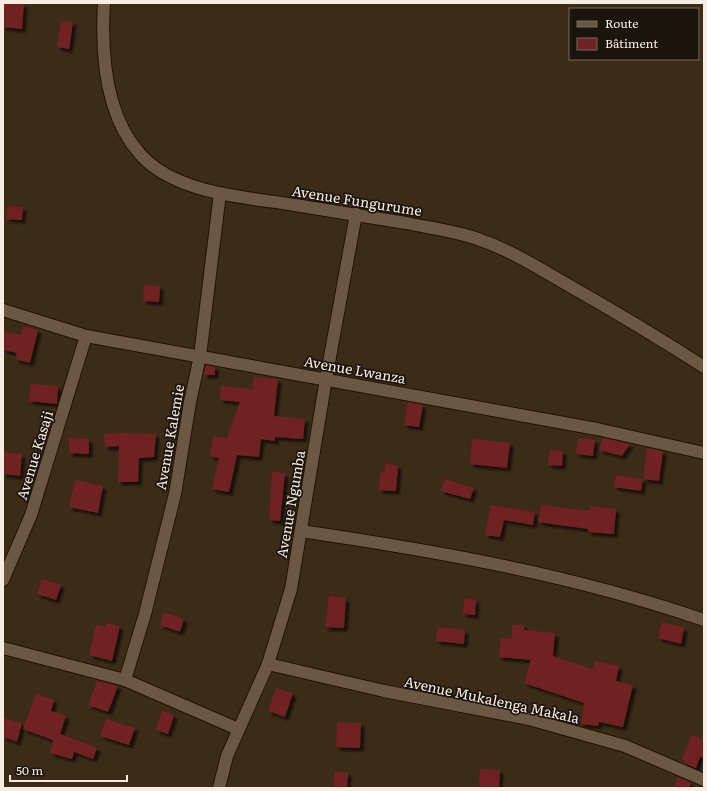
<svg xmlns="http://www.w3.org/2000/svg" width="707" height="791" font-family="Literata,serif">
<defs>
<filter id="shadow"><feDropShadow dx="3.5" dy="3.5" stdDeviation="1" flood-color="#0009"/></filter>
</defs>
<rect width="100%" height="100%" fill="#3b2b17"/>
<g fill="#6f2223" filter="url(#shadow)">
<polygon points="3,3 24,4 22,29 3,27"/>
<polygon points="61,21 73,22 69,49 57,47"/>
<polygon points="7,206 23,207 22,220 6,219"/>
<polygon points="144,285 160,286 159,302 143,301"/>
<polygon points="23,326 38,330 30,363 15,359 17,353 3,350 3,332 21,335"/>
<polygon points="206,365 215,367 215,375 204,375"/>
<polygon points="254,377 278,379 274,416 305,419 303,439 275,437 275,441 261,439 259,457 237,455 229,492 212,489 219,458 210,456 213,436 227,438 240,402 220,400 221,386 253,389"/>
<polygon points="31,384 58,386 57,404 29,401"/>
<polygon points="408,402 423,405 419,427 404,425"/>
<polygon points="124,433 156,434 154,457 139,458 138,482 118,482 119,446 105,447 104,434"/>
<polygon points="69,438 89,439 89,454 69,453"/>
<polygon points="578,438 595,440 593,456 576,454"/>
<polygon points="603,438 630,444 622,456 599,450"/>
<polygon points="472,439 510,443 507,468 470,464"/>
<polygon points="647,448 663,451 659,481 643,479"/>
<polygon points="550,450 563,451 562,466 548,465"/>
<polygon points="3,452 22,454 20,476 3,474"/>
<polygon points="386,463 398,466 396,491 379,490 380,472 384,473"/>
<polygon points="272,472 285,473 280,521 269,520"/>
<polygon points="616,475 643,479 641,491 614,487"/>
<polygon points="445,479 474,488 470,499 441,491"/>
<polygon points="75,480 103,486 98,513 69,507"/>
<polygon points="491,505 535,512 533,525 504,520 500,537 485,535"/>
<polygon points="541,505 590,511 590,506 616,509 614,534 588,532 588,529 538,522"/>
<polygon points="42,579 61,585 56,600 37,594"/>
<polygon points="329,596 346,598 344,628 325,627"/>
<polygon points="464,599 476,600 475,615 463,614"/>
<polygon points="164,612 184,619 180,632 160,625"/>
<polygon points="662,622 684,628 681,644 658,638"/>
<polygon points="107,623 120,626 112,661 89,655 96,625 106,627"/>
<polygon points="512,625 524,625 524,630 555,633 553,656 593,669 595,661 619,666 616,681 633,685 623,727 599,722 598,726 581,724 584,703 524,683 531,660 499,657 501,638 512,639"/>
<polygon points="438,627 465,630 464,644 436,641"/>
<polygon points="97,681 118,686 108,712 88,705"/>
<polygon points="276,688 293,693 285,717 268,711"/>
<polygon points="36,694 54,700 51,711 66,716 60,734 97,748 93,759 74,752 72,759 50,753 53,740 23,729"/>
<polygon points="162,711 174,715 168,734 156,730"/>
<polygon points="3,718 22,723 17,742 3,737"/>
<polygon points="106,719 135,728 129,745 100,736"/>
<polygon points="337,722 361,723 360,748 336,747"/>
<polygon points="692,735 704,740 704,758 700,757 696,768 683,763 685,760 682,759"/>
<polygon points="480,769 500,770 499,788 479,788"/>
<polygon points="335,771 348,773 347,788 333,788"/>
<polygon points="678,777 691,783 689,788 674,788"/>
</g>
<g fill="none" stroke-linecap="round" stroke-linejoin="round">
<g stroke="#221302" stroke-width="14">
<g id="minor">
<path d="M104 3C101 53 105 115 140 154 175 194 246 197 295 205 332 211 369 217 406 223 430 228 455 231 478 239 510 250 539 268 568 285 614 311 659 338 704 367"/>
<polyline points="3,310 86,336 597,429 704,453"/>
<path d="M301 531C437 551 574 575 704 620"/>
<polyline points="3,580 31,515 86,336"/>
<polyline points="3,648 125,680 238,729"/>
<polyline points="268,664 384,691 529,719 625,746 704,780"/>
<polyline points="125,680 145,614 175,494 190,402 200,356 220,193"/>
<polyline points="219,788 227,756 268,664 291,589 326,379 356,214"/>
</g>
</g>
<use href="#minor" stroke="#6a5843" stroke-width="12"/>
</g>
<g text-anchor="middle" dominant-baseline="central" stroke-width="3.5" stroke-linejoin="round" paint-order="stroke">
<g font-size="14" fill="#f7ede1" stroke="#1c150d">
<text transform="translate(357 200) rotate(9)">Avenue Fungurume</text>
<text transform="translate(355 369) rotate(10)">Avenue Lwanza</text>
<text transform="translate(169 437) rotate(-80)">Avenue Kalemie</text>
<text transform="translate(34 455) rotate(-73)">Avenue Kasaji</text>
<text transform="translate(290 504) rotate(-80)">Avenue Ngumba</text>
<text transform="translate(492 699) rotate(12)">Avenue Mukalenga Makala</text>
</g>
</g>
<rect width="707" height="791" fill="none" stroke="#f7ede1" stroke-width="8"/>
<rect x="569" y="8" width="130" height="52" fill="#1c150d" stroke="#746b62"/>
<rect x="577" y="21" width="20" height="6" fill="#6a5843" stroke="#746b62"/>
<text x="605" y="28" font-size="12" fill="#f7ede1">Route</text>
<rect x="577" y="38" width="20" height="12" fill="#6f2223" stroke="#746b62"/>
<text x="605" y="48" font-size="12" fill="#f7ede1">Bâtiment</text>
<path d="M10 775v6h117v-6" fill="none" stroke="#f7ede1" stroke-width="2"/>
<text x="16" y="775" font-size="12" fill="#f7ede1" stroke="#1c150d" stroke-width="3" paint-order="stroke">50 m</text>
</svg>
